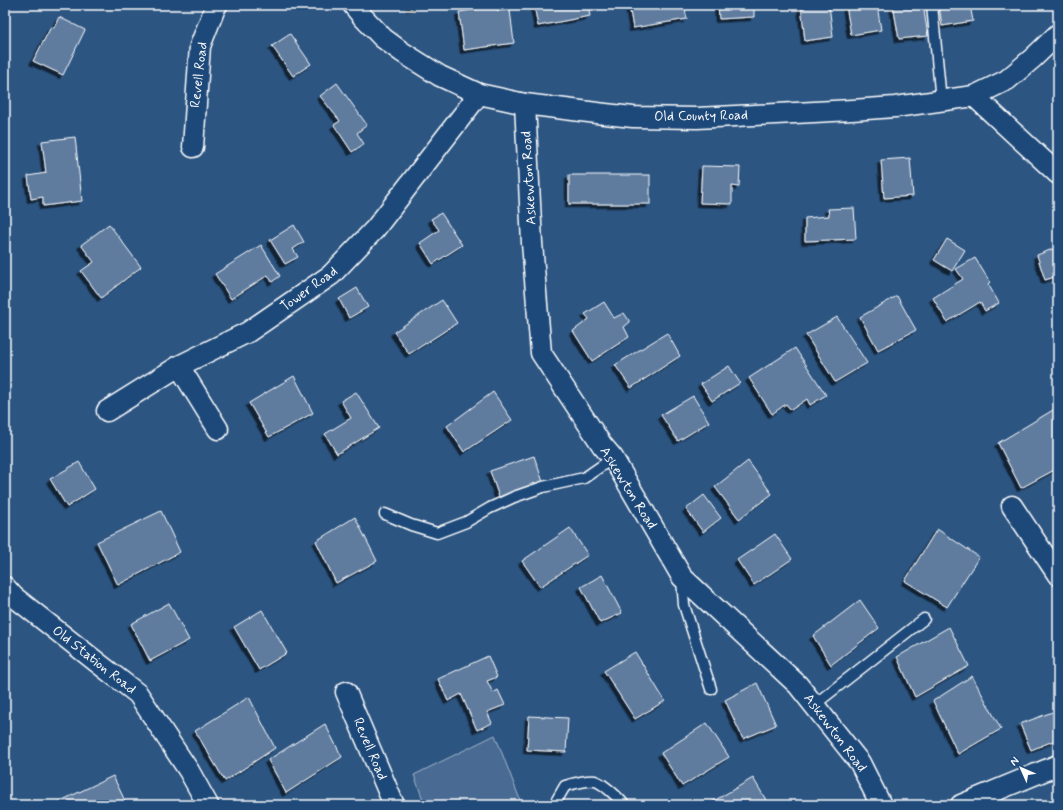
<svg xmlns="http://www.w3.org/2000/svg" width="1063" height="810" font-family="Mynerve,sans-serif">
<defs>
<filter id="shadow"><feDropShadow dx="-3.5" dy="3.5" stdDeviation="0" flood-color="#0009"/></filter>
</defs>
<rect width="100%" height="100%" fill="#2c5582"/>
<filter id="ink" filterUnits="userSpaceOnUse"><feTurbulence type="fractalNoise" baseFrequency=".025" numOctaves="2"/><feDisplacementMap in="SourceGraphic" scale="8" xChannelSelector="R" yChannelSelector="G"/><feConvolveMatrix kernelMatrix="1 2 1 2 8 2 1 2 1" color-interpolation-filters="sRGB"/></filter>
<g filter="url(#ink)">
<polygon fill="#486b92" stroke="#a4b5c8" points="495,735 522,805 425,805 414,775"/>
<g fill="#5e7c9f" stroke="#fff" filter="url(#shadow)">
<polygon points="409,5 423,5 410,8"/>
<polygon points="479,5 497,5 498,11 510,10 514,43 464,50 459,12 479,9"/>
<polygon points="534,5 588,5 590,16 538,26"/>
<polygon points="629,5 684,5 687,19 633,28"/>
<polygon points="718,5 754,5 754,17 719,19"/>
<polygon points="801,5 829,5 833,37 805,41"/>
<polygon points="846,5 877,5 881,30 851,35"/>
<polygon points="893,5 923,5 928,36 899,39"/>
<polygon points="939,5 970,5 973,21 942,26"/>
<polygon points="59,17 85,30 63,75 33,61 51,27 54,28"/>
<polygon points="290,34 311,64 293,76 272,46"/>
<polygon points="337,83 367,125 357,133 364,144 352,152 334,125 340,121 320,96"/>
<polygon points="75,137 82,201 43,206 43,197 31,199 28,176 46,173 42,141"/>
<polygon points="910,158 913,196 884,198 881,160"/>
<polygon points="702,166 740,167 739,187 732,186 732,204 700,203"/>
<rect x="569" y="175" width="81" height="29"/>
<polygon points="854,208 856,239 805,241 805,218 829,216 828,209"/>
<polygon points="441,213 462,245 433,264 420,243 439,230 431,219"/>
<polygon points="109,224 141,267 101,298 81,271 94,262 81,245"/>
<polygon points="294,225 304,242 293,249 298,257 285,264 270,240"/>
<polygon points="947,239 965,250 952,271 934,260"/>
<polygon points="261,245 280,276 272,282 268,275 231,299 215,274"/>
<polygon points="1058,247 1058,276 1045,280 1037,255"/>
<polygon points="975,258 990,282 988,284 999,303 985,311 980,302 947,322 933,298 963,279 956,269"/>
<polygon points="357,288 368,307 349,318 339,299"/>
<polygon points="897,296 916,330 878,350 860,317"/>
<polygon points="442,300 457,323 409,354 394,332"/>
<polygon points="604,302 614,318 624,313 630,322 624,327 629,337 592,361 573,331 589,319 585,314"/>
<polygon points="837,317 867,363 835,382 806,335"/>
<polygon points="667,333 680,356 631,388 615,365"/>
<polygon points="795,348 826,395 810,405 807,399 791,410 786,404 772,414 749,378"/>
<polygon points="729,366 740,383 712,401 701,384"/>
<polygon points="294,376 313,413 269,437 249,403"/>
<polygon points="356,392 379,428 337,454 325,434 351,418 341,401"/>
<polygon points="493,392 512,420 464,452 447,426"/>
<polygon points="693,396 709,422 678,441 661,415"/>
<polygon points="1058,407 1058,468 1021,488 998,443"/>
<polygon points="534,456 543,482 499,497 490,471"/>
<polygon points="748,461 772,494 739,519 715,487"/>
<polygon points="79,462 95,489 67,507 50,479"/>
<polygon points="704,495 721,518 703,532 686,509"/>
<polygon points="161,511 180,552 118,585 97,542"/>
<polygon points="355,517 377,561 336,583 316,541"/>
<polygon points="570,528 588,555 540,587 522,561"/>
<polygon points="937,529 979,557 947,607 905,581"/>
<polygon points="775,534 792,559 754,585 737,560"/>
<polygon points="602,575 622,613 600,623 581,587"/>
<polygon points="860,600 879,628 831,665 813,636"/>
<polygon points="169,603 189,640 150,661 131,624"/>
<polygon points="262,610 287,653 259,670 234,627"/>
<polygon points="949,627 969,666 915,697 897,657"/>
<polygon points="635,652 665,701 635,719 604,671"/>
<polygon points="488,656 497,677 487,681 493,693 498,690 505,705 487,712 492,723 477,730 461,694 448,701 438,679"/>
<polygon points="972,676 1001,729 958,754 933,701"/>
<polygon points="757,683 776,725 743,739 725,700"/>
<polygon points="249,697 275,748 225,781 195,731"/>
<polygon points="1058,710 1058,739 1031,750 1020,724"/>
<polygon points="529,716 568,718 566,752 527,750"/>
<polygon points="707,723 729,757 682,786 661,753"/>
<polygon points="325,724 342,757 286,793 268,760"/>
<polygon points="113,776 127,805 52,805"/>
<polygon points="753,778 769,805 707,805"/>
</g>
<g fill="none" stroke-linecap="round" stroke-linejoin="round">
<g stroke="#fff" stroke-width="13">
<g id="lane">
<polyline points="932,5 941,101"/>
<polyline points="385,514 411,525 437,533 466,522 490,508 514,497 543,487 584,478 613,458"/>
<polyline points="682,579 684,605 711,689"/>
<polyline points="814,705 924,619"/>
<path d="M554 805 565 786C572 784 588 780 595 781 603 783 620 799 624 805"/>
</g>
</g>
<g stroke="#fff" stroke-width="23">
<g id="street">
<polyline points="353,5 362,16 383,38 402,52 440,76 479,94 525,104 605,114 633,117 697,118 852,110 895,107 974,96 1007,80 1033,58 1058,34"/>
<polyline points="974,96 1058,174"/>
<polyline points="525,104 532,243 541,353 602,445 613,458 682,577 798,685 860,763 881,805"/>
<polyline points="193,147 200,46 215,8 217,5"/>
<polyline points="179,366 218,429"/>
<polyline points="107,411 179,366 248,332 331,275 375,229 479,94"/>
<polyline points="1012,506 1058,575"/>
<polyline points="5,587 13,596 98,663 138,694 189,771 208,805"/>
<polyline points="346,692 394,805"/>
<polyline points="961,805 1058,765"/>
</g>
</g>
<use href="#lane" stroke="#1f4a7a" stroke-width="10"/>
<use href="#street" stroke="#1f4a7a" stroke-width="20"/>
</g>
</g>
<g text-anchor="middle" dominant-baseline="central" stroke-width="3" stroke-linejoin="round" paint-order="stroke">
<g font-size="14" fill="#fff" stroke="#1f4a7a">
<text transform="translate(199 75) rotate(-83)">Revell Road</text>
<text transform="translate(701 116) rotate(-1)">Old County Road</text>
<text transform="translate(529 178) rotate(-93)">Askewton Road</text>
<text transform="translate(309 289) rotate(-36)">Tower Road</text>
<text transform="translate(628 488) rotate(58)">Askewton Road</text>
<text transform="translate(94 660) rotate(38)">Old Station Road</text>
<text transform="translate(835 733) rotate(53)">Askewton Road</text>
<text transform="translate(370 749) rotate(67)">Revell Road</text>
</g>
</g>
<rect width="1063" height="810" fill="none" stroke="#1f4a7a" stroke-width="20"/>
<rect x="10" y="10" width="1043" height="790" fill="none" stroke="#fff" stroke-width="1.5" filter="url(#ink)"/>
<g transform="translate(1021 768) rotate(315)" stroke="#1f4a7a" stroke-width="3" paint-order="stroke">
<path d="M0-3L7 15L0 10L-7 15Z" fill="#ffffff"/>
<text y="-6" font-size="11" font-weight="bold" text-anchor="middle" fill="#ffffff">N</text>
</g>
</svg>
